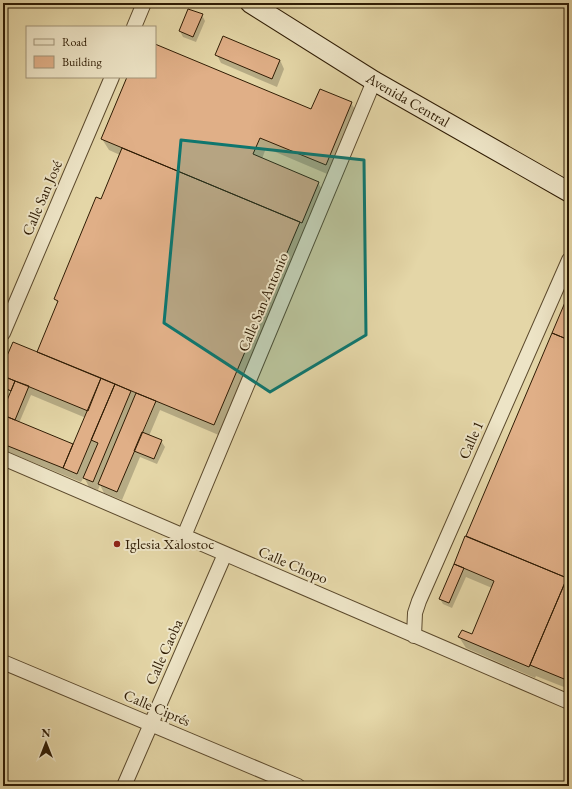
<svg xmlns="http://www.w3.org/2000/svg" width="572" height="789" viewBox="0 0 572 789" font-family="'EB Garamond',serif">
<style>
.shadow{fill:#0003;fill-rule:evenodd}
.building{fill:#e0af87;stroke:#2f1c04}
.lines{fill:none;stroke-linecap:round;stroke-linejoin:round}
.street-casing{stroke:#5c4a2d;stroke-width:16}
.secondary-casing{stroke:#2f1c04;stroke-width:21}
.street{stroke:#ede4c6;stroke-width:14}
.secondary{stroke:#ede4c6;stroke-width:19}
.marked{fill:#0f766e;fill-opacity:0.2;stroke:#0f766e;stroke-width:3;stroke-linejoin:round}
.poi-dot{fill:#8f2418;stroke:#ede4c6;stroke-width:1.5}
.labels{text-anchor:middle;stroke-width:4;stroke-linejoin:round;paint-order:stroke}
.street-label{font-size:15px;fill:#2f1c04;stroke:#ede4c6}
.poi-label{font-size:15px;fill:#2f1c04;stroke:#ede4c6;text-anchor:start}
</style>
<rect width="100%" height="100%" fill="#e4d6a7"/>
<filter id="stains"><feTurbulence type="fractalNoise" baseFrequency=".005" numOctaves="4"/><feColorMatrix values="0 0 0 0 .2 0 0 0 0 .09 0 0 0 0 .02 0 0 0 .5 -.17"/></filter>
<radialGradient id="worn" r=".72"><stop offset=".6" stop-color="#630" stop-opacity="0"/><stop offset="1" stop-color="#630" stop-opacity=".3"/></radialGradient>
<path class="shadow" d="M202 15 205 21 196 42 183 37 180 31Z
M155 45 312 110 351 103 358 114 332 176 266 148 262 159 318 182 324 194 221 436 160 410 149 436 161 441 165 447 157 464 140 457 122 500 104 493 100 485 98 490 89 487 84 477 81 482 3 450V413L12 392 3 389V367L38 353 58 304 55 299 101 201 120 155 109 150 102 139 128 77H155ZM31 395 86 418 74 446 19 423ZM153 403 155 404 143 433H141Z
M217 55 280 60 284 69 277 87 221 63Z
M569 296V689L536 676 535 678 466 648 459 637 472 635 492 588 466 577 452 608 443 604 440 599Z"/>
<path class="building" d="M188 9 203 14 193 37 179 31Z
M223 36 280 60 272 79 215 55Z
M155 44 311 109 320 89 352 102 326 165 260 138 253 154 319 182 302 223 101 139 127 77H155Z
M122 148 300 222 214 425 37 352 58 301 54 299 96 197 101 199Z
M569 293V340L552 333Z
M552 333 569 340V573L567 578 466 536Z
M13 342 101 378 88 411 3 376V365Z
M3 376 15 381 11 391 3 387Z
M101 378 115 384 77 474 63 468Z
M15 381 29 386 15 420 3 415V410Z
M115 384 131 391 93 482 83 478 98 443 91 440Z
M136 393 156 401 117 492 98 484Z
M3 415 73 444 63 468 3 444Z
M142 432 162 440 154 459 134 451Z
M465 536 567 578 529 667 458 637 462 630 472 634 494 581 454 564Z
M454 564 464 568 449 603 439 599Z
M569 573V681L530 665Z"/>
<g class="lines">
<g class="street-casing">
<path id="street" d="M134 27 144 3
M3 333 112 77
M3 458 569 702
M184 536 374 81
M414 636 415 613 419 601 569 260
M3 662 298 786
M124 786 225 554"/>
</g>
<g class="secondary-casing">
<path id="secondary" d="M250 3 374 81 569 192"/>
</g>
<use href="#street" class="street"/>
<use href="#secondary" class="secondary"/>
</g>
<path class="marked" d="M181 140 364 160 366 335 270 392 164 323Z"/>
<circle class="poi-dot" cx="117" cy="544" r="4"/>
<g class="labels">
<g class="street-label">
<text transform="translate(408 100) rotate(30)" y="5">Avenida Central</text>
<text transform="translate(42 198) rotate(-67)" y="5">Calle San José</text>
<text transform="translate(263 302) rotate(-67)" y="5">Calle San Antonio</text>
<text transform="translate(471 440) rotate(-66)" y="5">Calle 1</text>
<text transform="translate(293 565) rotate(23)" y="5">Calle Chopo</text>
<text transform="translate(164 652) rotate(-66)" y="5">Calle Caoba</text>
<text transform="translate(157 708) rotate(23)" y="5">Calle Ciprés</text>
</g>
<g class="poi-label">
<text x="125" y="549">Iglesia Xalostoc</text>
</g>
</g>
<rect width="572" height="789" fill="none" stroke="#e4d6a7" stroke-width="16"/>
<rect x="4" y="4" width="564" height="781" fill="none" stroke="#2f1c04" stroke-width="2"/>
<rect x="8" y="8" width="556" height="773" fill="none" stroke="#2f1c04"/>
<rect x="26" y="26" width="130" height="52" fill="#ede4c6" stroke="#a19478"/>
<rect x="34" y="39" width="20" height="6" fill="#ede4c6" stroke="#a19478"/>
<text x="62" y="46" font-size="12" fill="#2f1c04">Road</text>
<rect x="34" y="56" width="20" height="12" fill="#e0af87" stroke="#a19478"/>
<text x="62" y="66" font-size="12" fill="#2f1c04">Building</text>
<g transform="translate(46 743)" stroke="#ede4c6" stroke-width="3" paint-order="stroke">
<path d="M0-3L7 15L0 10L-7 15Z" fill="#2f1c04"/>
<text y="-6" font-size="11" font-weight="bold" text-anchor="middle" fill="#2f1c04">N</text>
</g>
<rect width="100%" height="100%" filter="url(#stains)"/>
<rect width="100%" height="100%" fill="url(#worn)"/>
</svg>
